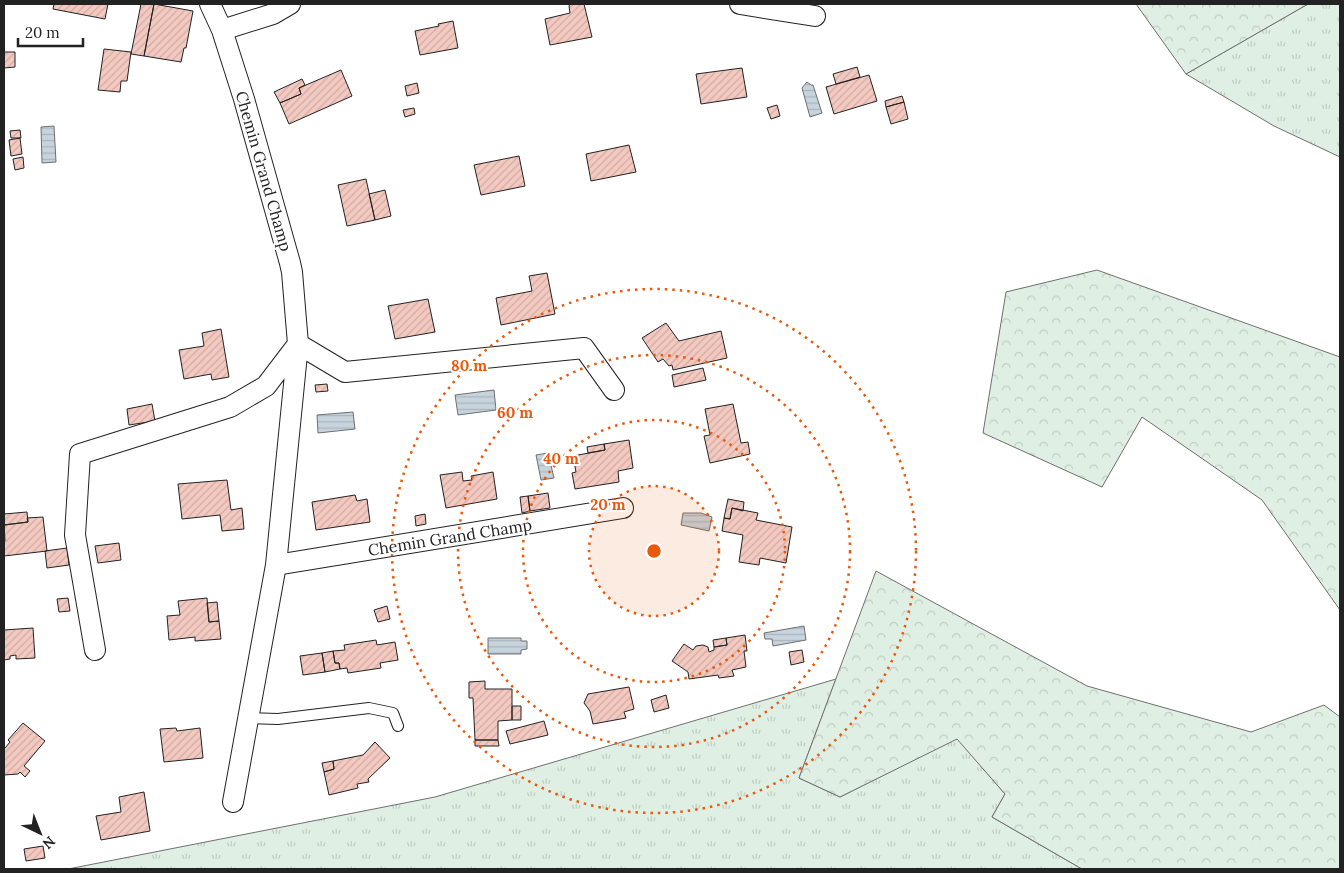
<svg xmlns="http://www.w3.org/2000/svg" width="1344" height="873" viewBox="0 0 1344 873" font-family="Lora,serif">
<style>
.grass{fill:url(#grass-tufts);stroke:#6f6f6f}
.forest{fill:url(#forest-crowns);stroke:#6f6f6f}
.water{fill:url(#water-rules);stroke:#6f6f6f}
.building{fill:url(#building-hatch);stroke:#222}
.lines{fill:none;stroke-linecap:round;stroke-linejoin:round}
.service-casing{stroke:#222;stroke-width:12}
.minor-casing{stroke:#222;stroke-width:22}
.service{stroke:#fff;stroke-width:10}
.minor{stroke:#fff;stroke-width:20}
.ring{fill:none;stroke:#e8590c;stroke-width:2.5;stroke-dasharray:2.5 5}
.labels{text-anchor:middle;stroke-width:4;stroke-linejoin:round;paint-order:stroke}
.street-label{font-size:16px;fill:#222;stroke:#fff}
.centre{fill:#e8590c;stroke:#fff;stroke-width:2.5}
.ring-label{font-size:15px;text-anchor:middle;font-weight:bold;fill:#e8590c;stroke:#fff;stroke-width:4;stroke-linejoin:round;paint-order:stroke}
</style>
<defs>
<pattern id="grass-tufts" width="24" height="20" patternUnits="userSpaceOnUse" patternTransform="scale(1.25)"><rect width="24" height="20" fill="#e0efe3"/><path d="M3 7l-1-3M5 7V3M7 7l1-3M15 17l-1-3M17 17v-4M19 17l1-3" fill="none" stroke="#c0cdc2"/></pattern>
<pattern id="forest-crowns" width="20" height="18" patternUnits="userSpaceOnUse" patternTransform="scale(1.25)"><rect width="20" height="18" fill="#e0efe3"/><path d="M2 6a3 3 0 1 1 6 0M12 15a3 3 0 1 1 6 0" fill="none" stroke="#c0cdc2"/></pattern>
<pattern id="water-rules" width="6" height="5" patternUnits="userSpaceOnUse" patternTransform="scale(1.25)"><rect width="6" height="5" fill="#c7d3dd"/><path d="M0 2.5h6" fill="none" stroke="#abb5bd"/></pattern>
<pattern id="building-hatch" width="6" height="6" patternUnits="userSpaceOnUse" patternTransform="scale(1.25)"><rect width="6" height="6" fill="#f3c9c0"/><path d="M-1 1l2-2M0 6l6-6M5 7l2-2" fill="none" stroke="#d0aca5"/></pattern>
</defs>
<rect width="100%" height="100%" fill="#fff"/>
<path class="grass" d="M1308 4H1340V157L1274 126 1186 74Z
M836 679 799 778 840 797 957 738 1005 794 992 817 1082 869H68L435 797Z"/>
<path class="forest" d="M1136 4H1308L1186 74Z
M1097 270 1340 357V610L1262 500 1142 417 1102 487 983 433 1006 292Z
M876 571 1087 686 1251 732 1324 705 1340 717V869H1082L992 817 1005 794 957 739 840 797 799 778Z"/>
<path class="water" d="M807 82 811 85H813L822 113 810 117 802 88Z
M54 126 56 162 42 163 41 127Z
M494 390 496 410 458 415 455 395Z
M353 412 355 429 318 433 317 415Z
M548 453 554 478 541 480 536 455Z
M683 513H701L712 517 709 531 681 525Z
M804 626 806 640 773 646 772 639H765L764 633Z
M488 638H521V641H527V649L521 650V654H488Z"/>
<path class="building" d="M54 4H108L105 19 53 9Z
M141 4H154L144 56 131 54Z
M154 4 193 11 186 48H184L181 62 144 56Z
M570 4H584L592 37 550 45 545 19 570 13 569 6Z
M453 21 458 48 420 55 415 31 439 26 438 24Z
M104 49 131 52 127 81H121L120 92 98 90Z
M4 52H15V67L4 68Z
M857 67 860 77 836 84 833 74Z
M742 68 747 97 701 104 696 74Z
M341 70 352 96 289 124 280 103 301 94 299 88Z
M869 75 877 101 834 114 826 87Z
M302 79 305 85 299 88 301 94 280 103 274 92Z
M417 83 419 93 407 96 405 86Z
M902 96 904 102 886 107 885 101Z
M904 102 908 119 891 124 886 107Z
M777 105 780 116 771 119 767 108Z
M414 108 415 114 405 117 403 110Z
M20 130 21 138H11L10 131Z
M20 138 22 154 11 156 9 140Z
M629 145 636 172 591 181 586 154Z
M519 156 525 186 481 195 474 165Z
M23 157 24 168 15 170 13 159Z
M366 179 375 220 347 226 338 185Z
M385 190 391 216 375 220 369 194Z
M547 273 555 314 501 325 496 298 532 291 529 276Z
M428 299 435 332 395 339 388 306Z
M666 323 679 341 721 331 727 358 673 370 672 365 669 366 663 359 658 362 642 338Z
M221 329 229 377 212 380 211 374 184 379 179 350 204 346 202 333Z
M703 368 706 380 674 387 672 375Z
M327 384 328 391 316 392 315 385Z
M152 404 155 421 129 425 127 409Z
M733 404 741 443 748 442 750 454 710 463 704 436 710 435 705 409Z
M629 440 633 468 618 471 619 482 575 489 572 473 576 472 573 456 605 450 604 444Z
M604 444 605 450 588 453 587 447Z
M462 472 463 481 472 480 471 476 493 472 497 499 446 508 440 475Z
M227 480 231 510 242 508 244 529 222 531 220 515 182 519 178 484Z
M548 493 550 508 530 511 528 496Z
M355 495 357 501 367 499 370 522 316 530 312 502Z
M528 496 530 511 522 513 520 497Z
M728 499 744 502 743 511 732 508 730 519 724 518Z
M732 508 758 513 756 520 792 527 786 563 760 558 759 565 739 562 743 535 722 531 724 518 730 519Z
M27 512 28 522 4 525V514Z
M425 514 426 524 416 526 415 516Z
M43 517 47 551 4 556V541H5L4 525 28 522 27 518Z
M119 543 121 560 98 563 95 546Z
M67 548 69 565 47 568 45 551Z
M68 598 70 611 59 612 57 599Z
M207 598 209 622 219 621 221 639 195 641V637L169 640 167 616 180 615 178 601Z
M217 602 219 621 209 622 207 603Z
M387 606 390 619 378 622 374 610Z
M33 628 35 658 16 659V655L10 656V659L4 660V630Z
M745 635 747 651H744L746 667 732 670 734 676 719 678 718 675 689 679 688 672 672 661 684 644 693 650 696 646 703 645 708 647 709 652 714 650V647L727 645 726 638Z
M726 638 727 645 714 647 713 640Z
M376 640 377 645 395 642 398 660 380 663 381 668 348 673 347 668 340 669 339 663H335L333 651 345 650 344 645Z
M802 650 804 662 791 665 789 652Z
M333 651 335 663H339L340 669 325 672 322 653Z
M322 653 325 672 303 675 300 656Z
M485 681V689H512V720L498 721V740H475L473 698H469V682Z
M629 687 634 709 624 712 626 718 593 724 590 711 584 703 588 694Z
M666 695 669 708 654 712 651 700Z
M512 706H521V720H512Z
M544 721 548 735 510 744 506 731Z
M23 723 45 741 24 766 30 771 25 777 20 772 18 774 4 775V747L5 748 10 742 8 740Z
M176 728 177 731 200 728 203 758 164 762 160 729Z
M475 740H498L499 746H475Z
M375 742 390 758 368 779 369 782 357 784 358 788 329 795 324 772 334 769 333 761 363 755Z
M333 761 334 769 324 772 322 763Z
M144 792 150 831 101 840 96 816 121 812 119 797Z
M43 846 45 858 26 861 24 849Z"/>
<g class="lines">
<g class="service-casing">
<path id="service" d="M249 718 278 719 369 708 393 713 398 726"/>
</g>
<g class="minor-casing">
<path id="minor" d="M210 4 222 30 244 99 290 263 292 272 298 344 276 565 233 802
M740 4 815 16
M222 30 273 14 290 4
M276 565 623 508
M95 650 75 535 80 454 230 407 266 386 298 344 345 372 584 348 614 390"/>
</g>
<use href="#service" class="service"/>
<use href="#minor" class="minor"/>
</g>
<circle cx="654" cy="551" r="65" fill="#e8590c" fill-opacity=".12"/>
<g class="ring">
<circle cx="654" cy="551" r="65"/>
<circle cx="654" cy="551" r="131"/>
<circle cx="654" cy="551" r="196"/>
<circle cx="654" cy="551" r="262"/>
</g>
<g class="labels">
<g class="street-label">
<text transform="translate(264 171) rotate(74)" y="6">Chemin Grand Champ</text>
<text transform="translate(450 537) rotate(-9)" y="6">Chemin Grand Champ</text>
</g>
</g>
<circle cx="654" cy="551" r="8" class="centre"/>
<g class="ring-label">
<text x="469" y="371">80 m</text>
<text x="515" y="418">60 m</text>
<text x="561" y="464">40 m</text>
<text x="608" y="510">20 m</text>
</g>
<rect width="1344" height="873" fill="none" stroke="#222222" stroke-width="10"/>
<g transform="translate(40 833) rotate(137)" stroke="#ffffff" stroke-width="4" paint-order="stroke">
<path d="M0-4L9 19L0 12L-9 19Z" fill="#222222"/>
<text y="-8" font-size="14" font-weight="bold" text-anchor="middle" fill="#222222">N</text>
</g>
<path d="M18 38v8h65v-8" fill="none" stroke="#222222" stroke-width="2.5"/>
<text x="25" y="38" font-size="15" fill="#222222" stroke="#ffffff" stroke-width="4" paint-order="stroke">20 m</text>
</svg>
